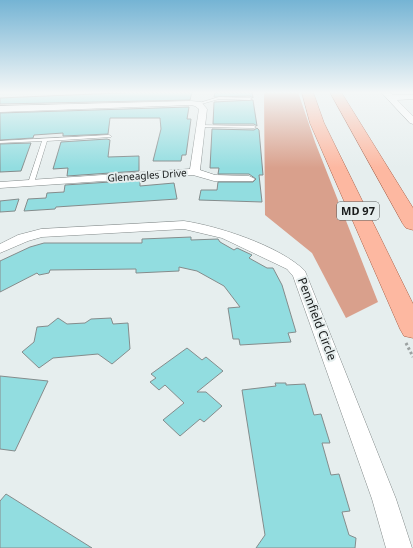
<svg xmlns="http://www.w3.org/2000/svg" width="413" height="548" viewBox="0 0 413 548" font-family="'Noto Sans',sans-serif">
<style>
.forest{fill:#d9a08c}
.building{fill:#92dde0;stroke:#858c8c}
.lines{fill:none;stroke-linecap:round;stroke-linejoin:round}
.service-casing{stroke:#838a8a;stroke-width:1}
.minor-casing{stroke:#838a8a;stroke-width:1}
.primary-casing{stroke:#ac6249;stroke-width:1}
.path{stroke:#9ca2a2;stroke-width:3;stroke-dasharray:2.5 2.5;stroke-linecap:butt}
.service{fill:#fff;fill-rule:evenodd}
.minor{fill:#fff;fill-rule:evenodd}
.primary{fill:#fdb8a1;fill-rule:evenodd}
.labels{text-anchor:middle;stroke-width:4;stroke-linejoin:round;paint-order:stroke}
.far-street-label{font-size:10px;fill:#181b1b;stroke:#e6eeee}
.shield{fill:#e6eeee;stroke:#565a5a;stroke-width:1}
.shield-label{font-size:11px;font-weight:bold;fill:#181b1b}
.street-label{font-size:12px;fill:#181b1b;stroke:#e6eeee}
</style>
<rect width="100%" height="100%" fill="#e6eeee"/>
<path class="forest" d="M264 92H298L315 142 378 302 346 318 312 253 265 215Z"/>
<path class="building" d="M141 92H192L190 100 0 104V98Z
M215 92H252L253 98 250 96 214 97Z
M253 100 257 126 254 124H213L214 102Z
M189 107 187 119H191L186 155H182L181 161H153L161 129 160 118H110L108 134 63 136V133L34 135 33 138 0 140V113Z
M257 128 259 130 263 175H259L262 202 199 200 201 190H217L218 182H253L256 179 249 174H218L219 168H210L212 129 254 130Z
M107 139 110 140 108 157 139 156V171L67 176 68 168 53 169 61 142Z
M31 143 21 171 0 172V144Z
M140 180V186L174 183 177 199 56 207 55 209 24 211 28 199 46 198 47 193 64 192 65 185Z
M19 199 15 211 0 212V201Z
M191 237V240L218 239 220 242 234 250 237 248 252 255 249 258 267 268H273L282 285 296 332 288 333 291 342 240 345 239 339H233L228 308 240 307 224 286 197 271 179 267V271L136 273V269L50 270 49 273 39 275 37 273 0 292V261L30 247 44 243H142V239Z
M58 318 67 324 85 323 91 319 111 318 113 324 128 323 130 349 112 364 98 354 53 358 39 368 22 352 34 342 37 327 48 326Z
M187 348 202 360 206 357 223 371 197 392H206L222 406 204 422 200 419 180 436 163 420 184 403 165 385 159 390 150 382 156 378 151 374Z
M0 376 48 381 15 451 0 449Z
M275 383H286V385L305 384 314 415 321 414 330 443H322L331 475 339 474 350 511 342 512 349 535 356 538 355 548H256L265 535 242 390 276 386Z
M6 494 92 548H0V501Z"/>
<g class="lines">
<g class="service-casing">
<path id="service" d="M219 97 250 98 252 99 250 100 219 99 198 105 196 104Z
M199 125 254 126 256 127 254 128 201 127H199Z
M109 135 111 136V137L47 141 34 183 31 185 28 183 42 141 0 143V141Z"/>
</g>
<g class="minor-casing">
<path id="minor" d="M381 92H389L393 95H413V99L397 100 413 116V124L410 123Z
M191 101 201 102 207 109 200 170 215 175 249 176 255 179 253 181H214L193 175 0 188V182L190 169 199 109 195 106 191 105 0 112V106Z
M184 221C218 226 280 246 305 271L396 499 412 548H386L372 499 293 276 287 269 222 238 184 229 42 237 28 241 0 253V244L18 235 41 229Z"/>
</g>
<g class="primary-casing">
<path id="primary" d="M302 92H313L324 123 413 304V338L404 336 400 329 310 123Z
M330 92H341L413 208V230L406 228 403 224Z"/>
</g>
<path class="path" d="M406 343 413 357"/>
<use href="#service" class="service"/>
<use href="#minor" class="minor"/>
<use href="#primary" class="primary"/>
</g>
<linearGradient id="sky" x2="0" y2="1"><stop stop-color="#75b4d4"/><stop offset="0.55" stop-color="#f4f7f7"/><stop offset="1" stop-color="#f4f7f7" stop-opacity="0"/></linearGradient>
<rect width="413" height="168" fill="url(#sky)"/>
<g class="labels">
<g class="far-street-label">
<text transform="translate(147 175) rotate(-4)" y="4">Gleneagles Drive</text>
</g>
<rect class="shield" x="337" y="202" width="42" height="18" rx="3"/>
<g class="shield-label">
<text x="358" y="215">MD 97</text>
</g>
<g class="street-label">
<text transform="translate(317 319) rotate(69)" y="4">Pennfield Circle</text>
</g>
</g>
</svg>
